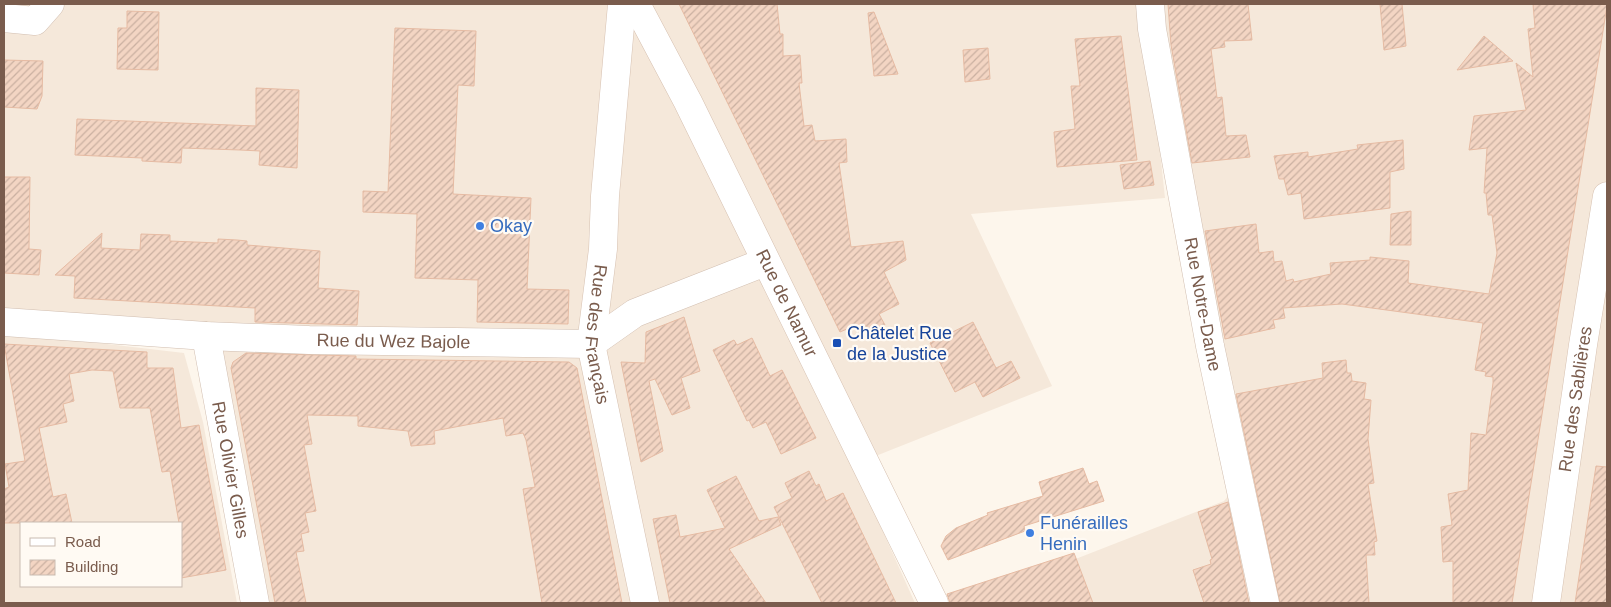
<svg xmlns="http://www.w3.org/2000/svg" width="1611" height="607" viewBox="0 0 1611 607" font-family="Arial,sans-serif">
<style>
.residential{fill:#f5e8da;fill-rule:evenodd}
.building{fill:url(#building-hatch);stroke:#e6bba3}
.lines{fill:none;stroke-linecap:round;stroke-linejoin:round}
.minor-casing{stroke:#d1beb0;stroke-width:29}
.secondary-casing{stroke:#d6c0b0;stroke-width:29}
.minor{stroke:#fff;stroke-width:28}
.secondary{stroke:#fff;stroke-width:28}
.shop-dot{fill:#3f7fe0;stroke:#fffaf3;stroke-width:2}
.transit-dot{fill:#1a4fb4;stroke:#fffaf3;stroke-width:2}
.labels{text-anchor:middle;stroke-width:4.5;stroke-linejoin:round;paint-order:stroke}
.shop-label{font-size:18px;fill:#366cbe;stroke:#fffaf3;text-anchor:start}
.street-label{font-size:18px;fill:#7a5c4d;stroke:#fffaf3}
.transit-label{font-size:18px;fill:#164399;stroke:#fffaf3;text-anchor:start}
</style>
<defs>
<pattern id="building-hatch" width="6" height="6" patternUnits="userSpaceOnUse" patternTransform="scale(1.25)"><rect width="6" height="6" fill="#f3d5c3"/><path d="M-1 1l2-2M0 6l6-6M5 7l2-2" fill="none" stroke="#cab0a1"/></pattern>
</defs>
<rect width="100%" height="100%" fill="#fdf6ec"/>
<path class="residential" d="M4 4H1144L1165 198 971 214 1052 386 853 465 915 603H255L205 347 4 310Z
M1158 4H1607V603H963L1224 501 1242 479Z
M4 332 184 353 203 422 237 603H4ZM21 523H181V586H21Z"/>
<path class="building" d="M679 4H777L780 34H783V56L800 55 802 83H799L804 126 812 125 815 141 846 139 847 162 839 163 851 247 903 241 906 260 884 272 899 304 879 314 885 325 862 337 856 325 840 332Z
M1168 4H1248L1252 40 1224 41 1225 47 1211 49 1217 98 1222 97 1226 136 1246 135 1250 157 1192 163 1171 45Z
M1380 4H1402L1406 46 1384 50Z
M1533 4H1607V6L1512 603H1453V561L1443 562 1441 527 1452 525 1448 494 1468 490 1471 433 1486 435 1493 383V377L1485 376 1486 372 1475 370 1483 323 1342 304 1283 308 1285 318 1273 320 1275 328 1225 339 1205 231 1256 224 1259 253 1273 251 1274 262 1282 261 1286 281 1293 279 1294 282 1331 274 1330 263 1370 260V257L1409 261 1408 283 1489 294 1497 253 1492 215H1488L1486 193H1484L1487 148 1469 150 1474 116 1526 110 1516 63 1533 77 1528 29 1535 28Z
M127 11 159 12 158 70 117 69 118 28H127Z
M874 12 898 74 874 76 868 13Z
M395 28 476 31 474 86 458 85 453 194 531 198 527 289 569 290 568 324 477 322 478 280 415 278 417 214 363 212V191L388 192Z
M1121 36 1137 160 1057 167 1054 132 1075 129 1071 86H1080L1075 39Z
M1484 36 1513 61 1457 70Z
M988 48 990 79 965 82 963 50Z
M4 60 43 61 42 96 37 109 4 107Z
M256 88 299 90 297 168 259 165 260 151 240 150 182 148 181 163 142 161V158L75 155 77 119 256 126Z
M1403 140 1404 169 1390 172V208L1304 219 1301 193 1288 195 1284 179H1279L1274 156 1308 152V157L1358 149 1357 145Z
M1150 161 1154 185 1124 189 1120 165Z
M4 177H30L29 249 41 250 39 275 4 273Z
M1411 211V245H1390L1391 214Z
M102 233 101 248 140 250 141 234 170 235V241L218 243V239L237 240 247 241V245L320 251 318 288 359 291 357 325 255 322V308L74 298 75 276 55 275Z
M684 317 700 371 681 378 690 408 672 415 655 379 649 381 663 451 641 462 621 362 645 363 646 332Z
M973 322 996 368 1011 361 1020 378 983 397 975 382 955 392 930 343Z
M752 338 770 376 782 370 816 438 781 454 766 422 753 428 749 420 747 421 713 350 734 340 737 345Z
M4 344 147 352V368H173L181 428 199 425 226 570 181 578V523H179L170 471 162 472 150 408H120L113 371 92 370 69 374 74 401 63 404 67 422 39 428 53 497 66 494 72 523H4V489L9 487 5 464 25 461Z
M246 353 356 356V359L569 362 577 368 622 603H542L523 489 535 487 526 440 523 433 506 436 503 418 434 431 435 444 411 446 408 431 358 426V416L307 415 312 444 304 445 316 511 305 513 309 532 301 534 304 551 296 552 306 603H275L231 368 233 362Z
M1346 360 1347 373H1351L1352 381 1366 383 1364 399 1371 400 1368 439 1374 483 1368 484 1377 541 1374 542 1375 555H1366L1369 603H1280L1236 394 1323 378 1322 363Z
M1596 466 1607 467V603H1575Z
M1083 468 1089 484 1097 481 1104 501 1024 526 1025 531 948 560 941 546 946 536 956 528 988 515 987 513 1043 496 1039 482Z
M809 471 816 486 819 484 826 501 843 493 896 603H822L774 507 792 498 785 483Z
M736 476 759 521 778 517 781 525 729 549 766 603H670L653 519 676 515 680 537 725 528 707 490Z
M1228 502 1249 603H1204L1193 570 1211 564 1210 560 1212 559 1198 512Z
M1074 553 1093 603H950L947 594Z"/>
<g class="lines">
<g class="minor-casing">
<g id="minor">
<path id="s1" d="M1150 4 1152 29 1210 346 1265 603"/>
<path d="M4 18 35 21 50 4"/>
<path id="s2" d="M4 322 206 336 309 340 591 344 635 313 765 262"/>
<path id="s3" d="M206 336 255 603"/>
</g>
</g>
<g class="secondary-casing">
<g id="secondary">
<path id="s4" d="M622 4 605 196 603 249 591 344 645 603"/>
<path id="s5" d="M636 4 688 102 934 603"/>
<path id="s6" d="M1546 603 1583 345 1607 196"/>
</g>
</g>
<use href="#minor" class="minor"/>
<use href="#secondary" class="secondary"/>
</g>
<g class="shop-dot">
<circle cx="480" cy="226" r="5"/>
<circle cx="1030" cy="533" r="5"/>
</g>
<rect class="transit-dot" x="832" y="338" width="10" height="10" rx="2.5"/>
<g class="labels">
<g class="shop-label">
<text x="490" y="232">Okay</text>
<text x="1040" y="529">Funérailles<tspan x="1040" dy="21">Henin</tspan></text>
</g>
<g class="street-label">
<text dy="6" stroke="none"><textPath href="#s5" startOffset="335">Rue de Namur</textPath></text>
<text dy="6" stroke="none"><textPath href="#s1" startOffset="305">Rue Notre-Dame</textPath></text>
<text dy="6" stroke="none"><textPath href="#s4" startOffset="332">Rue des Français</textPath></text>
<text dy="6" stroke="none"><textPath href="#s2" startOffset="390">Rue du Wez Bajole</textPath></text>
<text dy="6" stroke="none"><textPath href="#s6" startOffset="206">Rue des Sablières</textPath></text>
<text dy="6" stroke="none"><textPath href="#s3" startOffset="136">Rue Olivier Gilles</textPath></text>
</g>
<g class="transit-label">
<text x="847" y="339">Châtelet Rue<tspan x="847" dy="21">de la Justice</tspan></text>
</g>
</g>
<rect width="1611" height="607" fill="none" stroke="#7a5c4d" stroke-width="10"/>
<rect x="20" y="522" width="162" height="65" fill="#fffaf3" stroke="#cabbb1"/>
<rect x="30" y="538" width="25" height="8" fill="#ffffff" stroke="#cabbb1"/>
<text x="65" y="547" font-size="15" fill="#7a5c4d">Road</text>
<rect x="30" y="560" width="25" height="15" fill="url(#building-hatch)" stroke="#cabbb1"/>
<text x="65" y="572" font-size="15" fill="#7a5c4d">Building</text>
</svg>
